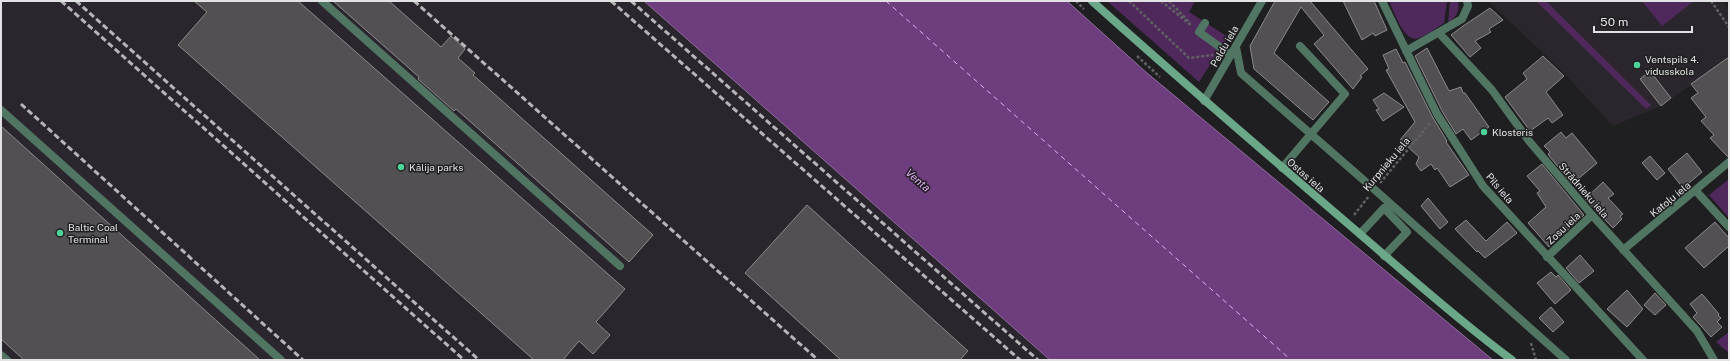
<svg xmlns="http://www.w3.org/2000/svg" width="1730" height="361" viewBox="0 0 1730 361" font-family="'Public Sans',sans-serif">
<style>
.built{fill:#2b262d}
.green{fill:#4f295c}
.water{fill:#6d3d7d;stroke:#906e9c}
.lines{fill:none;stroke-linecap:round;stroke-linejoin:round}
.ferry{stroke:#e3adf6;stroke-width:1;stroke-dasharray:5 4;stroke-linecap:butt}
.building{fill:#525052;stroke:#8c8a8c}
.path{stroke:#616062;stroke-width:2.5;stroke-dasharray:3 2;stroke-linecap:butt}
.lane{stroke:#507562;stroke-width:8}
.street{stroke:#507562;stroke-width:8}
.secondary{stroke:#6ba789;stroke-width:8}
.rail{stroke:#b6b5b7;stroke-width:3;stroke-dasharray:6 3;stroke-linecap:butt}
.poi-dot{fill:#4dd39a;stroke:#1f1e20;stroke-width:1.5}
.labels{text-anchor:middle;stroke-width:3;stroke-linejoin:round;paint-order:stroke}
.street-label{font-size:10px;fill:#e2e1e3;stroke:#1f1e20}
.poi-label{font-size:10px;fill:#e2e1e3;stroke:#1f1e20;text-anchor:start}
.water-label{font-size:11px;font-style:italic;fill:#e3adf6;stroke:#1f1e20}
</style>
<rect width="100%" height="100%" fill="#1f1e20"/>
<path class="built" d="M1 1H644L1050 360H1Z
M1488 1H1723L1729 11V58L1661 106 1613 126 1562 71Z"/>
<path class="green" d="M1107 1H1195L1189 12 1228 37 1199 82Z
M1389 1H1447L1444 23C1436 28 1427 35 1419 38 1404 44 1394 11 1389 1Z
M1450 1H1458C1460 12 1456 17 1448 23Z
M1536 1H1546L1651 105 1646 109Z
M1642 1H1694L1662 26Z
M1729 179V218L1709 195Z
M1729 332V353L1716 342Z"/>
<path class="water" d="M644 1H1067L1147 73 1493 360H1050Z"/>
<g class="lines">
<path class="ferry" d="M886 1 1291 360"/>
</g>
<path class="building" d="M194 1H298L625 289 596 322 610 335 593 354 579 341 563 360H534L178 45 207 12Z
M333 1H389L441 47 451 36 465 49 458 58 475 73 473 75 653 235 629 262 456 109 454 111 418 79 419 77Z
M1275 1H1310L1368 69 1360 76 1362 77 1353 89 1314 44 1324 35 1301 7 1274 53 1329 102 1313 120 1254 69 1250 46Z
M1343 1H1374L1387 30 1375 36 1373 33 1362 40Z
M1490 8 1503 20 1489 29 1491 32 1475 41 1481 48 1470 57 1451 35 1463 26Z
M1427 48 1449 91 1461 87 1463 93H1465L1489 127 1471 140 1463 129 1456 134 1442 111 1415 56Z
M1396 49 1403 63 1405 62 1432 116 1447 141 1446 142 1469 175 1450 187 1437 168 1435 170 1431 164 1421 171 1416 164 1419 157 1400 140 1415 122 1386 70 1389 69 1383 55Z
M1543 56 1564 76 1546 92 1563 115 1552 123 1548 118 1530 131 1505 97 1527 79 1523 73Z
M1729 57V157H1728L1710 138 1714 135 1701 121 1706 117 1691 98 1698 93 1691 84Z
M1650 71 1671 98 1661 106 1640 79Z
M1384 93 1404 107 1383 121 1376 110 1379 109 1373 100Z
M1 126 260 360H24L1 339Z
M1561 132 1566 138 1572 133 1597 163 1572 184 1550 157 1548 154 1550 152 1544 146Z
M1687 153 1702 172 1683 188 1668 169Z
M1650 156 1665 173 1657 180 1642 163Z
M1542 164 1584 215 1549 247 1528 223 1546 207 1537 193 1540 191 1527 176Z
M1603 182 1614 194 1608 198 1623 214 1620 216 1622 219 1613 228 1585 199Z
M1428 198 1448 222 1440 229 1421 206Z
M807 205 968 351 960 360H841L745 273Z
M1466 220 1486 241 1507 222 1517 233 1485 258 1478 251 1477 252 1455 229Z
M1715 222 1729 238V246L1704 268 1685 248Z
M1580 255 1594 271 1579 283 1566 268Z
M1551 272 1556 277 1558 275 1571 290 1555 304 1537 283Z
M1627 290 1643 309 1627 327 1607 309Z
M1655 293 1666 305 1655 315 1644 305Z
M1702 294 1719 314 1718 315 1721 318 1717 322 1722 327 1711 337 1693 317 1697 313 1690 304Z
M1551 307 1564 322 1553 332 1539 318Z"/>
<g class="lines">
<path class="path" d="M1076 1 1084 9
M1129 1 1189 58 1213 55
M1161 1 1192 26
M1169 1 1190 23
M1711 1 1729 27
M1137 56 1160 77
M1380 183 1431 122
M1354 215 1369 196
M1531 343 1536 360"/>
<path class="lane" d="M1205 23 1199 32 1231 55
M1236 47 1241 73 1375 190 1566 360
M1282 168 1345 94 1300 46
M1360 234 1384 208 1407 232 1384 256"/>
<path class="street" d="M322 1 620 266
M1382 1 1437 114 1483 186 1643 360
M1439 33 1492 90 1529 141 1592 215 1697 331 1714 360
M1406 51 1462 19 1468 6 1467 1
M1204 101 1262 1
M1 110 281 360
M1696 191 1729 227
M1623 250 1729 162
M1547 257 1592 215
M1 355 7 360"/>
<path class="secondary" d="M1092 1C1180 80 1270 157 1361 235 1410 277 1459 321 1512 360"/>
<path class="rail" d="M61 1 464 360
M76 1 479 360
M414 1 818 360
M611 1 1020 360
M631 1 1038 360
M21 104 303 360"/>
</g>
<g class="poi-dot">
<circle cx="1637" cy="65" r="4"/>
<circle cx="1484" cy="132" r="4"/>
<circle cx="401" cy="167" r="4"/>
<circle cx="60" cy="233" r="4"/>
</g>
<g class="labels">
<g class="street-label">
<text transform="translate(1224 46) rotate(-60)" y="4">Peldu iela</text>
<text transform="translate(1386 164) rotate(-50)" y="4">Kurpnieku iela</text>
<text transform="translate(1306 175) rotate(41)" y="4">Ostas iela</text>
<text transform="translate(1500 188) rotate(50)" y="4">Pils iela</text>
<text transform="translate(1584 190) rotate(49)" y="4">Strādnieku iela</text>
<text transform="translate(1670 199) rotate(-39)" y="4">Katoļu iela</text>
<text transform="translate(1563 228) rotate(-43)" y="4">Zosu iela</text>
</g>
<g class="poi-label">
<text x="1645" y="63">Ventspils 4.<tspan x="1645" dy="12">vidusskola</tspan></text>
<text x="1492" y="136">Klosteris</text>
<text x="409" y="171">Kālija parks</text>
<text x="68" y="231">Baltic Coal<tspan x="68" dy="12">Terminal</tspan></text>
</g>
<g class="water-label">
<text transform="translate(918 180) rotate(41)" y="4">Venta</text>
</g>
</g>
<rect width="1730" height="361" fill="none" stroke="#e2e1e3" stroke-width="4"/>
<path d="M1594 26v6h98v-6" fill="none" stroke="#e2e1e3" stroke-width="2"/>
<text x="1600" y="26" font-size="12" fill="#e2e1e3" stroke="#1f1e20" stroke-width="3" paint-order="stroke">50 m</text>
</svg>
